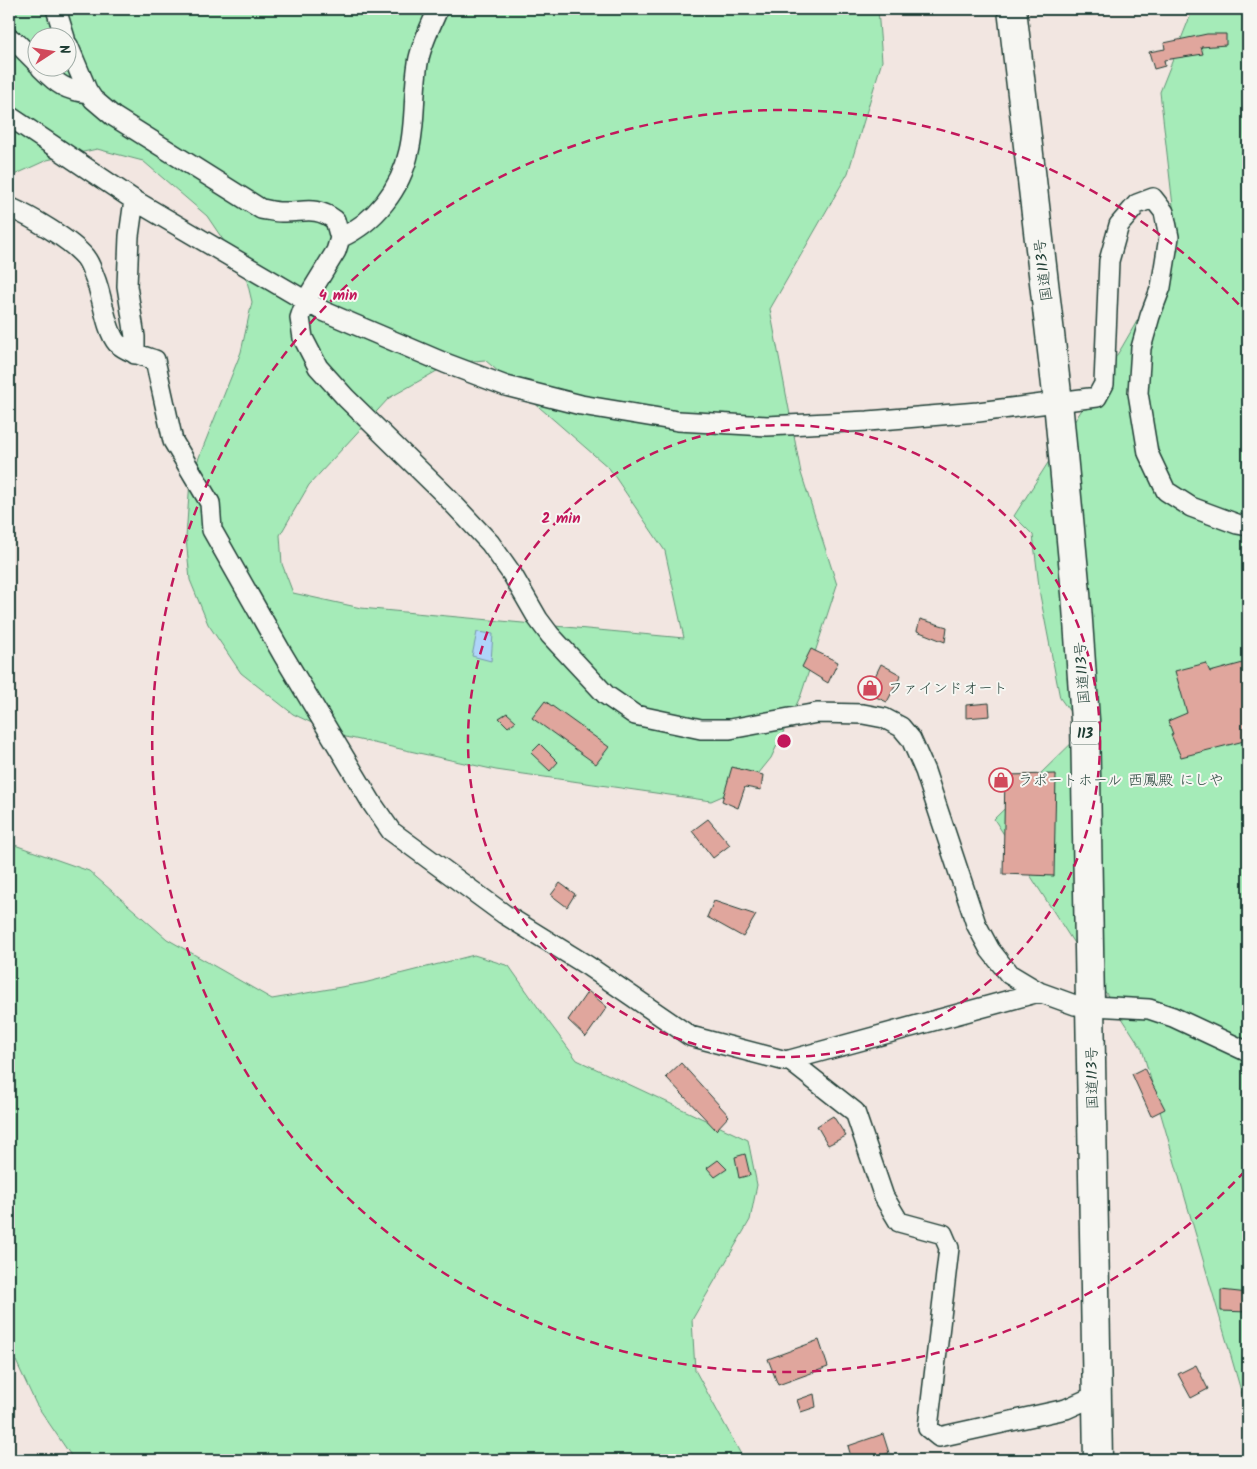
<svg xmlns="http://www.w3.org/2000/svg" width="1257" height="1469" viewBox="0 0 1257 1469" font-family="Kalam,'Klee One',sans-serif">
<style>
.green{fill:#a5ebb8;stroke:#629476;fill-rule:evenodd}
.water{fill:#afd5f9;stroke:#7598aa}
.building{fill:#e0a69d;stroke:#1f3d34}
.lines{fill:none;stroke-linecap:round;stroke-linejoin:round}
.minor-casing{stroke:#1f3d34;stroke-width:22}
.highway-casing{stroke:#1f3d34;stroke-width:31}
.minor{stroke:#f6f6f2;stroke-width:19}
.highway{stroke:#f6f6f2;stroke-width:28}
.ring{fill:none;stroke:#c2185b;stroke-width:2.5;stroke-dasharray:9 6}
.labels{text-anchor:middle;stroke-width:4;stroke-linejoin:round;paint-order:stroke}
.shield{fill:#f6f6f2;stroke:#60746d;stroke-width:1}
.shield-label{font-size:14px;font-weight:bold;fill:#1f3d34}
.street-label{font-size:15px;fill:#1f3d34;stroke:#f6f6f2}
.poi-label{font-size:15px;fill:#1f3d34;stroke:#f6f6f2;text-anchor:start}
.centre{fill:#c2185b;stroke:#f6f6f2;stroke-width:2.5}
.ring-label{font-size:15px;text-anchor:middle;font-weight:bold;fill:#c2185b;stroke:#f6f6f2;stroke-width:4;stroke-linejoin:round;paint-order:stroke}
</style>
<rect width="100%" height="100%" fill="#f2e6e1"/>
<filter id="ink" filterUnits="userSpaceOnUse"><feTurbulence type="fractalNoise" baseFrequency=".02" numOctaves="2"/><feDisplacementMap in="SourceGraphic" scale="10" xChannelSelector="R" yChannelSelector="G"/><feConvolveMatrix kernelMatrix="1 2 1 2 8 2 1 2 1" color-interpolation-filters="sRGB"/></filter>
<g filter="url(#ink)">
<path class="green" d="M9 9H878L882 61 848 173 770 309 801 473 837 585 801 695 771 758 750 784 711 801 496 770 337 735 293 714 241 673 208 624 190 580 186 538 190 480 241 352 252 302 247 281 238 262 207 216 143 161 97 149 47 160 12 176 9 180ZM38 38H68V68H38ZM485 360 609 468 665 551 684 638 361 608 293 593 282 564 280 535 309 485 389 398 451 363Z
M1193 9H1248V1415L1142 1049 994 819 1084 731 1060 698 1040 595 1033 535 1014 516 1122 347 1178 250 1160 92Z
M9 843 89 871 167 939 272 999 364 983 474 955 509 966 542 1013 577 1060 748 1140 757 1185 750 1220 692 1320 695 1370 744 1460H74L36 1404 16 1361 9 1358Z"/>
<path class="water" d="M477 632 493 634 491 661 472 656Z"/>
<path class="building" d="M1207 34H1226V45L1201 47 1203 54 1164 60 1165 66 1154 69 1149 52 1165 49 1164 43Z
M920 619 947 627 945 642 917 631Z
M811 649 838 662 828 683 802 667Z
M1206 663 1210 672 1243 663 1248 682V740L1181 757 1171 735 1173 734 1168 721 1187 713 1175 671Z
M881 664 901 675 887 702 867 693Z
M545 701 609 747 596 764 532 718Z
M989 703 990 716 966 718V705Z
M507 713 516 721 508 727 499 718Z
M540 744 558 762 550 771 531 753Z
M732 767 763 775 761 790 745 787 738 808 722 801Z
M1056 774 1054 876 1003 874 1005 775Z
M708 819 730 845 713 858 692 831Z
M560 883 575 894 567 907 551 895Z
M714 901 756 915 743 937 707 917Z
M588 991 607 1007 586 1037 568 1020Z
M681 1063 729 1116 716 1130 666 1077Z
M1144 1068 1165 1109 1151 1116 1132 1074Z
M833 1116 846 1136 828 1145 817 1126Z
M745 1154 750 1175 739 1178 735 1157Z
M718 1160 727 1169 715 1177 707 1168Z
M1221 1290 1248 1293V1312L1221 1311Z
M819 1340 828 1367 778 1385 768 1359Z
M1196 1365 1208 1389 1191 1398 1178 1374Z
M814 1394 816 1407 801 1412 797 1400Z
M883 1434 889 1453 867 1460H852L848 1446Z"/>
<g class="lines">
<g class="minor-casing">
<path id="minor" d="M56 9 65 38
M9 38 18 44 38 64
M68 45 87 90 93 99 113 116 261 209C268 210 275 212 281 212 303 213 315 205 335 220L340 238 336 251 306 300 300 318 303 338 318 367 346 398 445 495 490 543 512 574 538 619 550 635 606 695 635 715 701 729H730L817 713 863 714 884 718 901 727 911 739 925 771 976 924 990 950 1009 974 1039 992 1075 1005 1149 1009 1173 1017 1248 1052
M41 68C57 84 66 91 89 93
M9 116 134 200 323 311 445 363 506 386 581 405 678 421 767 426 868 421 978 412 1097 397 1104 384 1109 261 1119 225 1137 204 1153 198 1164 212 1169 237 1161 287 1150 316 1141 348 1138 393 1148 453 1166 491 1191 507 1237 524 1248 526
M134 200 129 236 127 286 135 337V354
M9 207C31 217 70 239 85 257 90 263 92 271 95 278 102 294 106 331 117 343 127 352 143 356 155 360L173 441 210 503 212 530 283 655 373 805 391 831 504 914 588 966 690 1036 786 1061 1039 992
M340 238C375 222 401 189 409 151 416 122 413 92 418 63 421 44 431 26 438 9
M789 1060 855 1112 884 1197 899 1222 943 1234 949 1248 928 1428 939 1437 1066 1409 1097 1395"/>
</g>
<g class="highway-casing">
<path id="highway" d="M1012 9 1058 402 1076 593 1085 720 1098 1460"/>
</g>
<use href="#minor" class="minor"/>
<use href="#highway" class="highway"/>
</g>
</g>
<g class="ring">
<circle cx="784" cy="741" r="316"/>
<path d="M1245 1171A631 631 0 1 1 1245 311"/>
</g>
<defs>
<g id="shop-ring" transform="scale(1.25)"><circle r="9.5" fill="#f6f6f2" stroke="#d1495b" stroke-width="1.5"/><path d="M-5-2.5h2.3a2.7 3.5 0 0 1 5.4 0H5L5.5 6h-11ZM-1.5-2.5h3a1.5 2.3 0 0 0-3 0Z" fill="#d1495b"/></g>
</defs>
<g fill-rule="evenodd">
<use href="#shop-ring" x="870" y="688"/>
<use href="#shop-ring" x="1001" y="780"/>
</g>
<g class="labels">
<rect class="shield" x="1071" y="721.5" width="28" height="23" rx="4"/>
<g class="shield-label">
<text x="1085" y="738">113</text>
</g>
<g class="street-label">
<text transform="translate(1043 270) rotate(-97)" y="5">国道113号</text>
<text transform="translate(1082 673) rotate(-94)" y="5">国道113号</text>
<text transform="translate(1092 1078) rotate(-91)" y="5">国道113号</text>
</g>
<g class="poi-label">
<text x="888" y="693">ファインドオート</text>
<text x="1018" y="785">ラポートホール 西鳳殿 にしや</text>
</g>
</g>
<circle cx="784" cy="741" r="8" class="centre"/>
<g class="ring-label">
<text x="338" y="300">4 min</text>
<text x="561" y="523">2 min</text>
</g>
<rect width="1257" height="1469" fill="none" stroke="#f6f6f2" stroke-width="30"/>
<rect x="15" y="15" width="1227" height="1439" fill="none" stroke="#1f3d34" stroke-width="2" filter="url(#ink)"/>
<g transform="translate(52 52) rotate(78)"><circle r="24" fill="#f6f6f2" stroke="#a0aca6"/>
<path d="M0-4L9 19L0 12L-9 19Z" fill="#d1495b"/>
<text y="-8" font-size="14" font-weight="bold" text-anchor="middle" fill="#1f3d34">N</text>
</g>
</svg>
